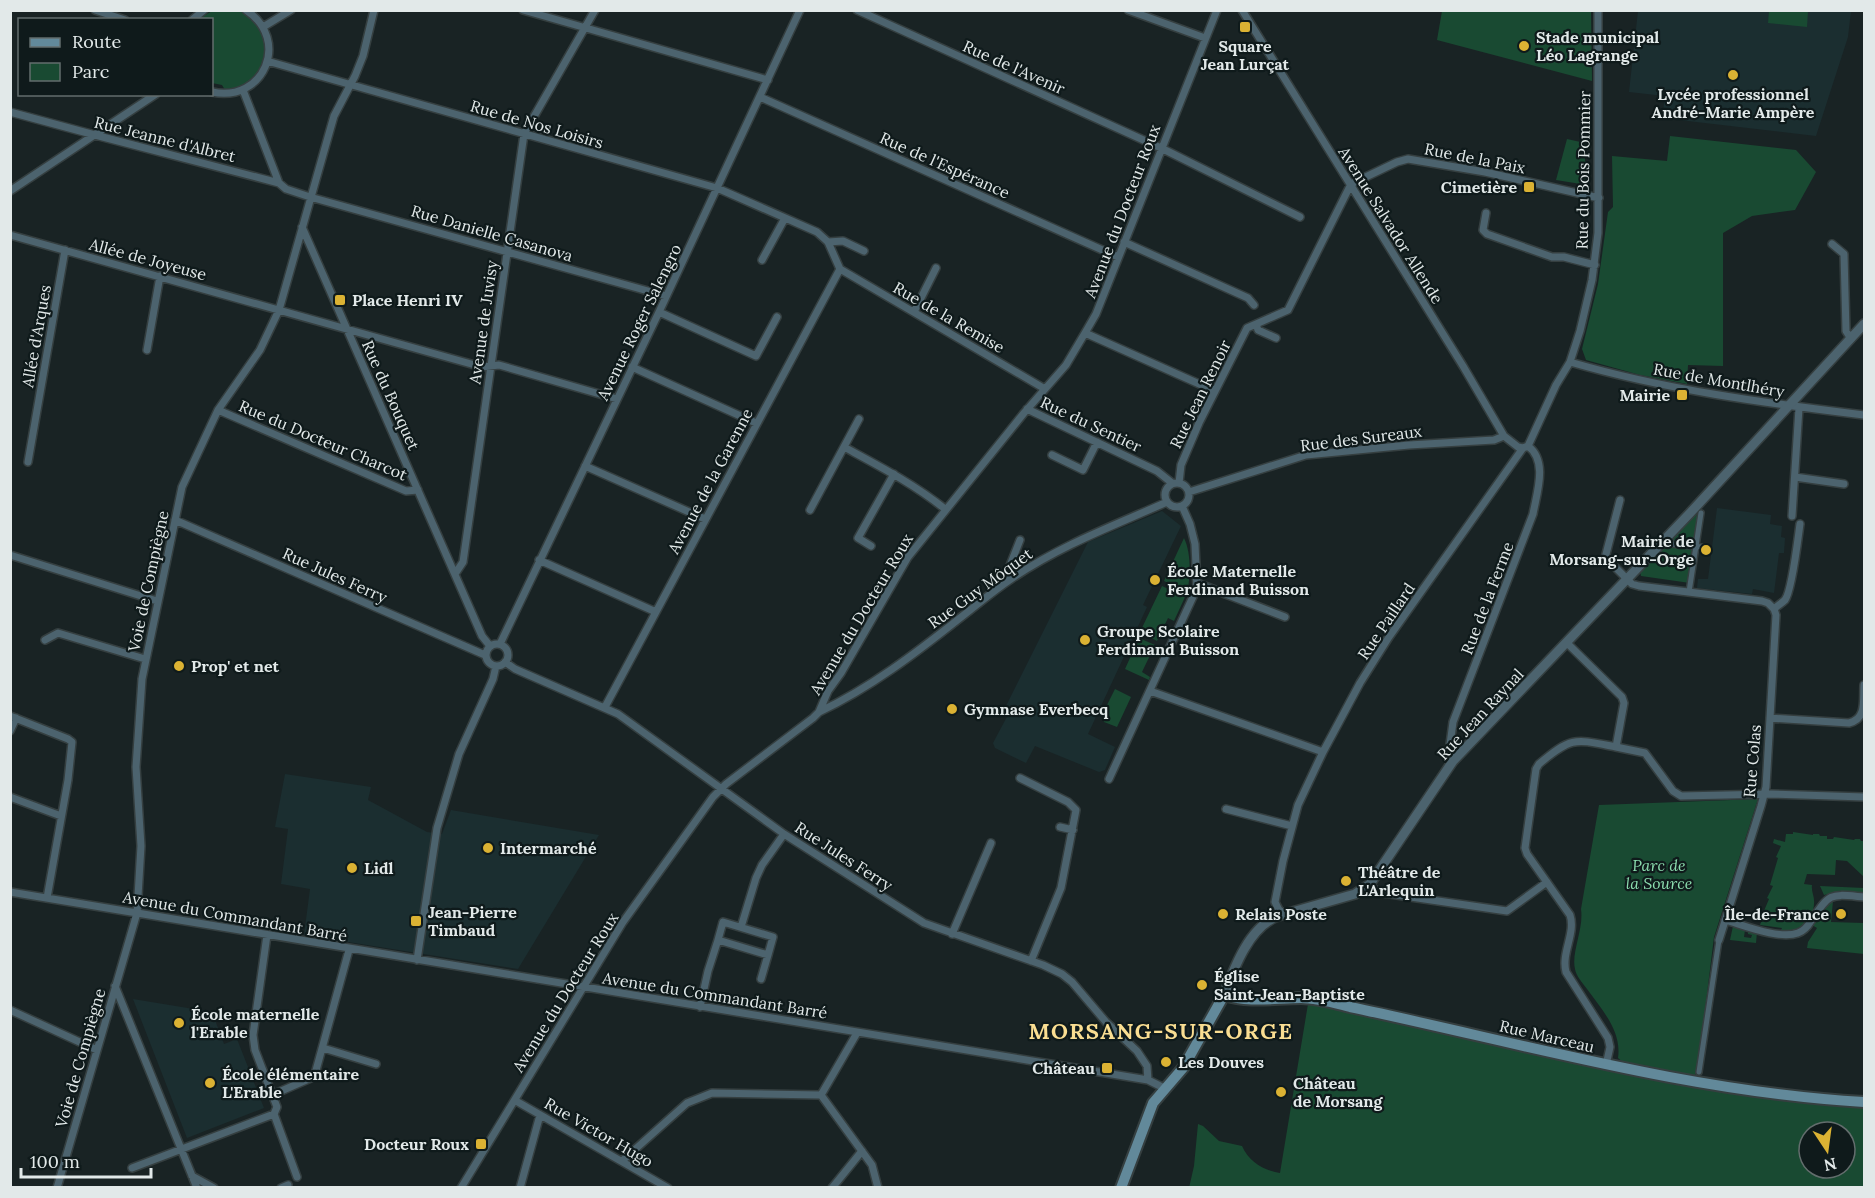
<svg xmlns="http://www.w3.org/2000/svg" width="1875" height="1198" viewBox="0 0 1875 1198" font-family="Lora,serif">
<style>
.built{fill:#1b2e30}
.green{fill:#194a32;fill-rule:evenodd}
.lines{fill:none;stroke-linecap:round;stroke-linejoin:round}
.pedestrian-casing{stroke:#353f40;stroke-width:8}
.minor-casing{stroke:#353f40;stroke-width:10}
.tertiary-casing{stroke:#353f40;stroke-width:12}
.secondary-casing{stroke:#353f40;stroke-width:14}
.pedestrian{stroke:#4c636e;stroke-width:5}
.minor{stroke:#4c636e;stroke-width:7}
.tertiary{stroke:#4c636e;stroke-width:9}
.secondary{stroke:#62899a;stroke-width:10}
.poi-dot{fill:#dbb233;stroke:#0f1a1b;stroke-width:2}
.labels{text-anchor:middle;stroke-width:4.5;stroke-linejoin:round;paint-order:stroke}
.poi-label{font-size:16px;font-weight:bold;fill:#e2e9e9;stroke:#0f1a1b;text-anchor:start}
.street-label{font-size:16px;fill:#e2e9e9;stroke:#0f1a1b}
.park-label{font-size:16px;font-style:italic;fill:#8bdcae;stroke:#0f1a1b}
.district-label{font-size:22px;font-weight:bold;letter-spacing:1.5px;fill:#fade92;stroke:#0f1a1b}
</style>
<rect width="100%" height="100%" fill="#192324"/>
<path class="built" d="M1638 11H1851L1848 37 1816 136 1662 118 1665 96 1629 92Z
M1717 508 1771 515 1770 524 1782 526 1781 537 1785 538 1784 553H1779L1774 593 1753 589 1752 594 1697 588 1698 579H1708Z
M1162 511 1181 526 1143 605 1147 607 1088 734 1115 747 1105 770 1099 772 1035 746 1026 763 995 748 993 743 1010 711 1005 708 1088 542Z
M285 774 371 787 368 800 427 832 442 834 451 810 599 835 518 969 304 935 310 889 281 884 288 829 275 827Z
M133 999 212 1012 224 1044 237 1039 264 1108 187 1138Z"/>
<path class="green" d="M237 10C266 20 276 60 252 80 244 87 235 89 225 90L222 85 212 83V20H197L212 11Z
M1442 11H1591L1592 81 1437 40Z
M1769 11H1808L1807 27 1768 23Z
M1670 136 1796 150 1816 172 1795 210 1752 216 1723 233V366L1688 365 1687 384 1640 375 1586 360 1582 349 1598 284 1608 212 1613 207 1612 156 1667 161Z
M1567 139 1585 143V161H1588L1590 182 1587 185 1556 180Z
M1695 514 1700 516 1690 583 1641 576 1640 572Z
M1184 538C1191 552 1191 576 1187 592L1164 581Z
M1162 586 1185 597 1174 621 1168 618 1157 641 1140 632Z
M1139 638 1155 645 1142 672 1150 677 1149 680 1125 669Z
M1115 689 1131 697 1117 727 1104 722 1102 715Z
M1758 799 1714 937 1705 1010 1695 1078 1625 1064 1618 1058C1622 1031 1602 1010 1587 989 1582 982 1576 976 1575 969 1571 952 1584 929 1581 909L1599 805Z
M1793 832 1813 835V834H1819L1820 836H1827V839H1833L1834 837 1854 840 1855 839H1860L1861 841H1864V877L1847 861 1836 860 1835 875 1807 874 1804 884 1812 885C1811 892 1815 897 1814 904 1813 922 1798 933 1781 930L1782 928 1760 925 1762 919 1761 918 1769 899 1767 898 1773 886 1770 885 1778 858 1776 857 1781 846 1773 843 1774 839 1785 842 1786 834H1793Z
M1820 886 1864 888V895L1836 892 1824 895Z
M1833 901 1831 922 1863 923 1864 925V954L1807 948 1808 942 1817 928 1812 925 1822 909Z
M1733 926 1745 930 1744 937 1751 938 1752 935 1748 934V930L1757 932 1756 943 1730 940Z
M1308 1004 1342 1009 1671 1084 1864 1108V1187L1189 1188 1194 1166 1198 1124 1203 1126 1219 1141 1242 1146C1249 1162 1263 1170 1280 1173ZM1809 1132H1845V1168H1809Z"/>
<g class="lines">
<g class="pedestrian-casing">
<path id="pedestrian" d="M1667 537 1672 544 1701 547
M1689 592 1701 513
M1699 1072 1719 940"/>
</g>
<g class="minor-casing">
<path id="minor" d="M95 10 125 20
M523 10 768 80
M857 10 1161 148 1300 217
M1128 10 1205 38
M1242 10 1463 366 1504 436 1518 447 1523 448
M192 20 204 10
M263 27 291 10
M267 61 717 188 817 232 828 242 840 269 1045 389
M243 90 279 183
M212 92C264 103 291 40 246 10
M760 97 1118 257
M10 112 95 135 279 183 286 189 310 197 666 296
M1351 184 1397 162 1408 159 1485 172 1599 198
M10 191 156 94
M1486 213 1483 230 1487 234 1552 257H1564L1595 265
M302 227 482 636 490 646
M10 235 482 367 499 365 617 399
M828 242 843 241 864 251
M1124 242 1248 298 1254 305
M1832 244 1844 254 1846 331 1851 339
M762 260 785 218
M659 312 756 356 777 317
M914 312 936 268
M1256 324 1258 330 1276 338
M1085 333 1215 391
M147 350 160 276
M1570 362C1666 390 1765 403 1864 415
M632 367 756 423
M1027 409 1157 471 1172 483
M218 410 406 491 418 490
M844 447C879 466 914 484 945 509
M1052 455 1083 470 1097 442
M28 462 65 250
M585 466 705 519
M1795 477 1844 484
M1165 495a12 12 0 1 1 24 0a12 12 0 1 1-24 0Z
M1179 483 1181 465 1199 423 1247 328 1288 310 1351 184
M1189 492 1306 455 1409 445 1494 440 1504 436
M1620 500 1605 558 1606 562 1615 567 1632 584 1639 586 1762 601 1768 603 1774 609
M810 510 859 419
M1792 516 1799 408
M175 520 485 655
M871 546 858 538 894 474
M10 555 157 601
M539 560 656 612
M455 574 463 562 524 134 595 10
M1009 580V568L1020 540
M1197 583 1285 617
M1774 609C1777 606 1782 603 1785 600 1792 591 1798 538 1800 524
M45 640 58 633 145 659
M1567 643 1622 697 1624 703 1616 747C1575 739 1572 736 1539 764L1536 769 1525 848 1527 854 1570 915C1576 933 1561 953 1566 972L1608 1038 1610 1047 1606 1065
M486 655a11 11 0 1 1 22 0a11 11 0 1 1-22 0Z
M500 644 659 312 800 10
M505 662 515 669 618 714 784 834 924 923 1043 965 1062 974 1072 982 1106 1022 1137 1051 1147 1066 1148 1080
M1150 691 1323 752
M605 707 840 269
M819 712C870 688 916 653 960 618 977 605 993 591 1011 579 1061 545 1113 526 1167 502
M10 716 68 739 72 742 68 780 47 898
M1770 718 1849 723C1867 719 1863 700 1864 685
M10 731 16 718
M1616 747 1645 753 1673 791 1681 796 1771 794 1864 797
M1453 761 1449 752 1453 722 1533 514C1537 492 1548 461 1528 446
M1020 778 1068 802 1076 810 1061 888 1031 961
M1109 779 1197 588 1195 544 1190 524 1182 506
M10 797 61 816
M1226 809 1292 826
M1060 827 1073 830
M1370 884 1375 890 1383 893 1507 911 1547 882
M10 892 1148 1080 1164 1088
M1285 914 1279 910 1275 902 1283 861 1298 805 1323 752 1360 683 1389 637 1523 448 1528 446 1556 385 1570 362 1580 331 1592 280 1598 233V10
M1725 920C1743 925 1779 940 1798 933 1804 931 1808 926 1811 921 1831 892 1829 894 1864 897
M723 922 773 937 768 955 718 940Z
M741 927 756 878 762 865 784 834
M952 934 991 843
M267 935 253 1035 255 1050 277 1107 274 1114 297 1177
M1719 940 1761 806 1766 787 1776 615 1774 609
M417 960 437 828 459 754 493 679 496 666
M761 979 768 955
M115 986 197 1188
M700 1007 708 971 718 940
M10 1010 97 1050
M857 1033 821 1095 872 1165 878 1188
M323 1048 376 1064
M272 1095 311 1078 315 1074 349 950
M516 1101 668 1188
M622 1161 687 1103 712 1093 821 1095
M132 1168 274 1114
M192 1176 214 1188
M57 1188 137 913 141 846 136 767 142 679 182 487 218 410 260 350 279 310 334 116 355 76 363 56 374 10
M281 1188 288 1185 286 1188
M461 1188 623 922 713 797 726 784 813 718 819 712 828 691 841 673 908 557 1024 413 1066 365 1085 333 1096 314 1217 10
M520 1188 540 1115
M832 1188 862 1151"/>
</g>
<g class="tertiary-casing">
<path id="tertiary" d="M1224 995C1234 968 1249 927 1278 916L1355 894 1370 884 1453 761 1691 512 1864 324"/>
</g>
<g class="secondary-casing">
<path id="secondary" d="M1121 1188 1153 1103 1183 1068 1224 995C1250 1003 1275 998 1301 998 1318 998 1334 1003 1350 1007 1521 1043 1690 1092 1864 1102"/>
</g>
<use href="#pedestrian" class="pedestrian"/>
<use href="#minor" class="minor"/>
<use href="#tertiary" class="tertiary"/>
<use href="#secondary" class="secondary"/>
</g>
<g class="poi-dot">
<rect x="1239" y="21" width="12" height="12" rx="3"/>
<circle cx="1524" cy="46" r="6"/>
<circle cx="1733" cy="75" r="6"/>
<rect x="1523" y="181" width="12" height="12" rx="3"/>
<rect x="334" y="294" width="12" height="12" rx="3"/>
<rect x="1676" y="389" width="12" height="12" rx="3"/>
<circle cx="1706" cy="550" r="6"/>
<circle cx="1155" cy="580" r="6"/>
<circle cx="1085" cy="640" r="6"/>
<circle cx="179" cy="666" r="6"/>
<circle cx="952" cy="709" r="6"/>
<circle cx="488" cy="848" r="6"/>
<circle cx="352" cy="868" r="6"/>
<circle cx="1346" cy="881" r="6"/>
<circle cx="1223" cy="914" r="6"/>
<circle cx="1841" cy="914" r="6"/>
<rect x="410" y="915" width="12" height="12" rx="3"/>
<circle cx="1202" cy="985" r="6"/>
<circle cx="179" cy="1023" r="6"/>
<circle cx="1166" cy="1062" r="6"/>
<rect x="1101" y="1062" width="12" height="12" rx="3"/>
<circle cx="210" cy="1083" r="6"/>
<circle cx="1281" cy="1092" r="6"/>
<rect x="475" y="1138" width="12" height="12" rx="3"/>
</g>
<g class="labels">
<g class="poi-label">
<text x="1536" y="43">Stade municipal<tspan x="1536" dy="18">Léo Lagrange</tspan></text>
<text x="1245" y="52" text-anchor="middle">Square<tspan x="1245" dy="18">Jean Lurçat</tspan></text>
<text x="1733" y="100" text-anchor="middle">Lycée professionnel<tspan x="1733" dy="18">André-Marie Ampère</tspan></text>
<text x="1517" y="193" text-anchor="end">Cimetière</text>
<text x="352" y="306">Place Henri IV</text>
<text x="1670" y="401" text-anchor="end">Mairie</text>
<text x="1694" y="547" text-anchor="end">Mairie de<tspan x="1694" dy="18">Morsang-sur-Orge</tspan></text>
<text x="1167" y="577">École Maternelle<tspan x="1167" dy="18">Ferdinand Buisson</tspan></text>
<text x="1097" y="637">Groupe Scolaire<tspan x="1097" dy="18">Ferdinand Buisson</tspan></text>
<text x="191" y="672">Prop' et net</text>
<text x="964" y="715">Gymnase Everbecq</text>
<text x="500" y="854">Intermarché</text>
<text x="364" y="874">Lidl</text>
<text x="1358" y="878">Théâtre de<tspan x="1358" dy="18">L'Arlequin</tspan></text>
<text x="428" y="918">Jean-Pierre<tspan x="428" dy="18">Timbaud</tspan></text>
<text x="1235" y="920">Relais Poste</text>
<text x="1829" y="920" text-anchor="end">Île-de-France</text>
<text x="1214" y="982">Église<tspan x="1214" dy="18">Saint-Jean-Baptiste</tspan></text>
<text x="191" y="1020">École maternelle<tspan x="191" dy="18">l'Erable</tspan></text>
<text x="1178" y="1068">Les Douves</text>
<text x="1095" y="1074" text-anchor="end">Château</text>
<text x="222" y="1080">École élémentaire<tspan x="222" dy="18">L'Erable</tspan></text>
<text x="1293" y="1089">Château<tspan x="1293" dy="18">de Morsang</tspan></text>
<text x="469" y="1150" text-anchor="end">Docteur Roux</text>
</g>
<g class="street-label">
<text transform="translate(1014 67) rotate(24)" y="6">Rue de l'Avenir</text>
<text transform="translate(537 124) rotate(16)" y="6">Rue de Nos Loisirs</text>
<text transform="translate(165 139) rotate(14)" y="6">Rue Jeanne d'Albret</text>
<text transform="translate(1475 158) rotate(11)" y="6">Rue de la Paix</text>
<text transform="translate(945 165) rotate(24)" y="6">Rue de l'Espérance</text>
<text transform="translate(1583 170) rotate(-89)" y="6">Rue du Bois Pommier</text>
<text transform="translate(1122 211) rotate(-69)" y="6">Avenue du Docteur Roux</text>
<text transform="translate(1391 225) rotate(58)" y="6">Avenue Salvador Allende</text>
<text transform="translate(492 233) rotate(16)" y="6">Rue Danielle Casanova</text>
<text transform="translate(148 259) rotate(15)" y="6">Allée de Joyeuse</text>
<text transform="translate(949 317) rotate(30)" y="6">Rue de la Remise</text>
<text transform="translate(483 322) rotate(-82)" y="6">Avenue de Juvisy</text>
<text transform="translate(639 322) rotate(-64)" y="6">Avenue Roger Salengro</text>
<text transform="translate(36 336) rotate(-80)" y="6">Allée d'Arques</text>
<text transform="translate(1719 380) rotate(10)" y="6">Rue de Montlhéry</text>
<text transform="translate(1200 394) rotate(-64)" y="6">Rue Jean Renoir</text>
<text transform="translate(391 395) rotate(66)" y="6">Rue du Bouquet</text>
<text transform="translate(1091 424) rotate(25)" y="6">Rue du Sentier</text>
<text transform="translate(1361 438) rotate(-7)" y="6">Rue des Sureaux</text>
<text transform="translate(323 440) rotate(23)" y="6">Rue du Docteur Charcot</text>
<text transform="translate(710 481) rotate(-62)" y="6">Avenue de la Garenne</text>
<text transform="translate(335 575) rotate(24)" y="6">Rue Jules Ferry</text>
<text transform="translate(148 581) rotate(-78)" y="6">Voie de Compiègne</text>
<text transform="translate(980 588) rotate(-36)" y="6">Rue Guy Môquet</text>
<text transform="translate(1487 598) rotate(-69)" y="6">Rue de la Ferme</text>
<text transform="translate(861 614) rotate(-59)" y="6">Avenue du Docteur Roux</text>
<text transform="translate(1386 621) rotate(-56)" y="6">Rue Paillard</text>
<text transform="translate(1480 714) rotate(-47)" y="6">Rue Jean Raynal</text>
<text transform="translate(1752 761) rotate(-85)" y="6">Rue Colas</text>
<text transform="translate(844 856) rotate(33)" y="6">Rue Jules Ferry</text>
<text transform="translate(235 916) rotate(10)" y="6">Avenue du Commandant Barré</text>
<text transform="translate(565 992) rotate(-58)" y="6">Avenue du Docteur Roux</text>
<text transform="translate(715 995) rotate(9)" y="6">Avenue du Commandant Barré</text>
<text transform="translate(1547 1036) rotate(13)" y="6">Rue Marceau</text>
<text transform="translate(80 1058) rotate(-74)" y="6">Voie de Compiègne</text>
<text transform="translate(599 1132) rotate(30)" y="6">Rue Victor Hugo</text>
</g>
<g class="park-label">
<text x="1659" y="871">Parc de<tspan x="1659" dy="18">la Source</tspan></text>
</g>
<g class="district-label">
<text x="1161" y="1039">MORSANG-SUR-ORGE</text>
</g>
</g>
<rect width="1875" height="1198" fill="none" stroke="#e2e9e9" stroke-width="24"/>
<rect x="18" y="18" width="195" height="78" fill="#0f1a1b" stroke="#636d6d" stroke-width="1.5"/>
<rect x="30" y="38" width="30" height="9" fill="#62899a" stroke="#636d6d" stroke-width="1.5"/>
<text x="72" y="48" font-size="18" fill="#e2e9e9">Route</text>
<rect x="30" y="63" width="30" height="18" fill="#194a32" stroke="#636d6d" stroke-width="1.5"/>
<text x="72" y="78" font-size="18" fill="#e2e9e9">Parc</text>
<g transform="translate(1827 1150) rotate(167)"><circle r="28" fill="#0f1a1b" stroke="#636d6d" stroke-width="1.5"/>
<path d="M0-4.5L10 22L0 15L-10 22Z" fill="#dbb233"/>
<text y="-9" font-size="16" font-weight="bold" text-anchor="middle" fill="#e2e9e9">N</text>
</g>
<path d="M21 1168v9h130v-9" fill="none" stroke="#e2e9e9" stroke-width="3"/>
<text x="30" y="1168" font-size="18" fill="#e2e9e9" stroke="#0f1a1b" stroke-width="4.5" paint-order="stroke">100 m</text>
</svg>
